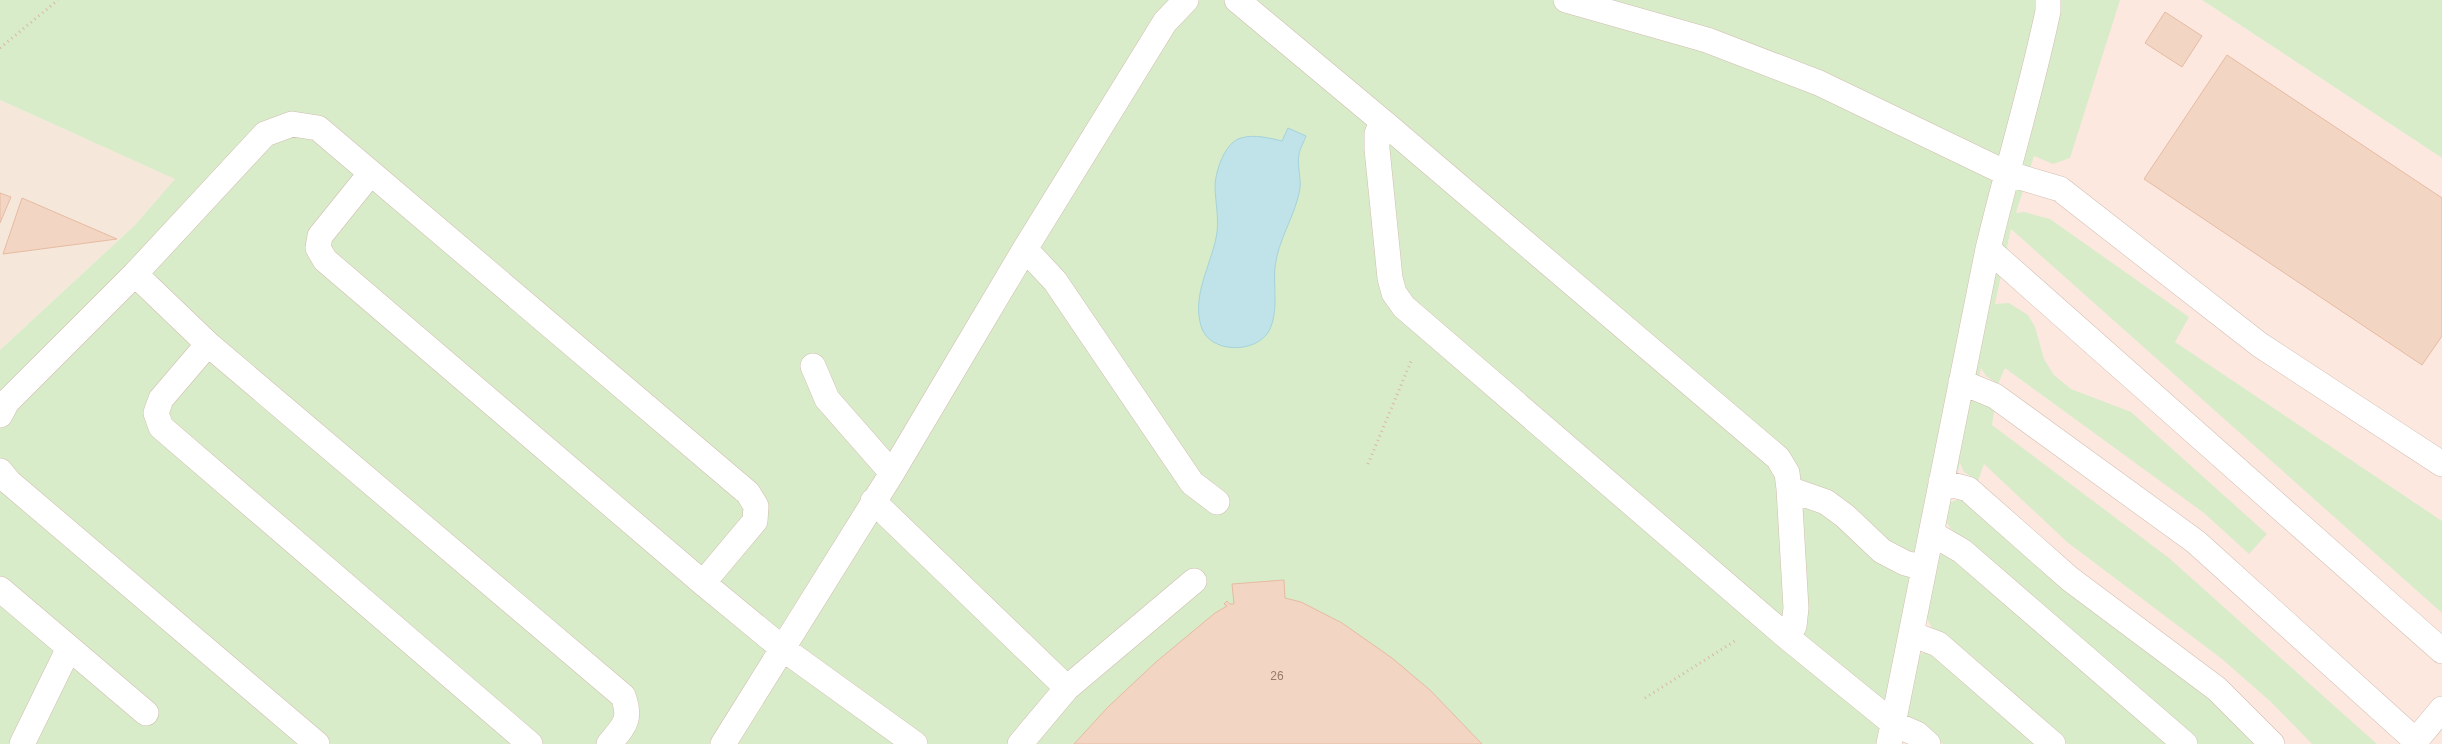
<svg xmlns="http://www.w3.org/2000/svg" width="2442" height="744" viewBox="0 0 2442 744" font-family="Arial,sans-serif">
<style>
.residential{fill:#f5e8da}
.commercial{fill:#fde8e0}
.green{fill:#d8ecc9}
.water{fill:#bfe3e8;stroke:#a5d3da}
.building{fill:#f3d5c3;stroke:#e6bba3}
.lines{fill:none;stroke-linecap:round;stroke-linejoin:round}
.lane-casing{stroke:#d1beb0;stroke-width:26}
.path{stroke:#d9b8a5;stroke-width:3;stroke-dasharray:1 4;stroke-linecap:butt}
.lane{stroke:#fff;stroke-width:25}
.labels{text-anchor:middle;stroke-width:4.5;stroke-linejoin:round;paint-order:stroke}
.number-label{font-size:12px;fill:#987a6a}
</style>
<rect width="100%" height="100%" fill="#fdf6ec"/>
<path class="residential" d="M0 100 176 179 135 225 0 350Z"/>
<path class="commercial" d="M2082 0H2202L2442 158V744H1898L2011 229Z"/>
<path class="green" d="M0 0H2120L2070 158 2053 164 2034 156 2016 213 2024 212 2050 219 2189 317 2175 342 2442 521V613L2011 229 1995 304 2009 303 2028 315 2035 327 2044 359 2054 375 2071 389 2131 412 2267 534 2249 554 2204 513 2005 368 1998 384 1986 376 1981 368 1974 401 1983 400 1995 406 1992 425 2169 558 2377 744H2312L2271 702 2222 659 2067 542 1984 464 1978 481 1964 472 1960 463 1951 502 1959 499 1968 500 2204 690 2260 744H2198L1950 528 1947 522 1939 556 1944 553 1950 552 2172 744H2067L1932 628 1926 617 1917 658 1923 652 1931 651 2039 744H1943L1920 724 1908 719 1906 708 1898 744H0V350L135 225 175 179 0 100Z
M2202 0H2442V158Z"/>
<path class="water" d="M1288 128 1306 136C1304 142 1300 148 1299 154 1297 165 1301 177 1300 188 1296 215 1278 239 1275 267 1273 288 1279 311 1269 331 1256 354 1209 354 1201 326 1192 296 1210 267 1216 238 1220 221 1215 202 1215 185 1216 170 1225 142 1241 138 1255 134 1269 138 1282 141Z"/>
<path class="building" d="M2165 12 2202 36 2182 67 2145 43Z
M2227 55 2442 198V336L2422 365 2144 179Z
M0 193 11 197 0 223Z
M22 198 117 239 3 254Z
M1284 580 1285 598 1301 602 1342 623 1392 658 1430 690 1482 744H1074L1108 707 1156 662 1215 613 1227 606 1224 604 1227 601 1230 604H1234L1232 584Z"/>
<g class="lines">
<g class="lane-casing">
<path id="lane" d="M1237 0 1382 121 1377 134V149L1390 278 1394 293 1404 307 1787 637 1894 724 1917 734 1928 744
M1566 0 1707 40 1819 83 2006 173 2060 189 2260 345 2442 464
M1382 121 1778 458 1787 473 1789 489 1796 608 1794 626 1787 637
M370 174 320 236 318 248 325 260 703 583 782 648 915 744
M1025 249 1055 281 1192 483 1217 502
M1988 249 2442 651
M135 274 208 344 623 696C632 720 624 726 609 744
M208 344 161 399 156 413 161 427 530 744
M813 366 827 399 892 473
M1961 382 1995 396 2196 542 2416 741
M0 415 7 402 135 274 265 134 292 124 318 128 748 493 756 506 755 521 703 583
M0 471 9 482 317 744
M1941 482 1968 489 2070 579 2217 689 2272 744
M1789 489 1826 502 1845 516 1882 551 1905 563 1924 568
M873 501 1067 688
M1931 533 1962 551 2185 744
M0 589 146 713
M1911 634 1938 644 2053 744
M22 744 69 648
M723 744 892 473 1025 249 1165 22 1186 0
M1020 744 1067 688 1194 581
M1889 744 1988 249C2007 169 2031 92 2048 11V0
M2413 744 2442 709"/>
</g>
<path class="path" d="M0 48 58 0
M1368 464 1412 359
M1645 698 1738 639"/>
<use href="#lane" class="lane"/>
</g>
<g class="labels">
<g class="number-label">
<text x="1277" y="680">26</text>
</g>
</g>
</svg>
